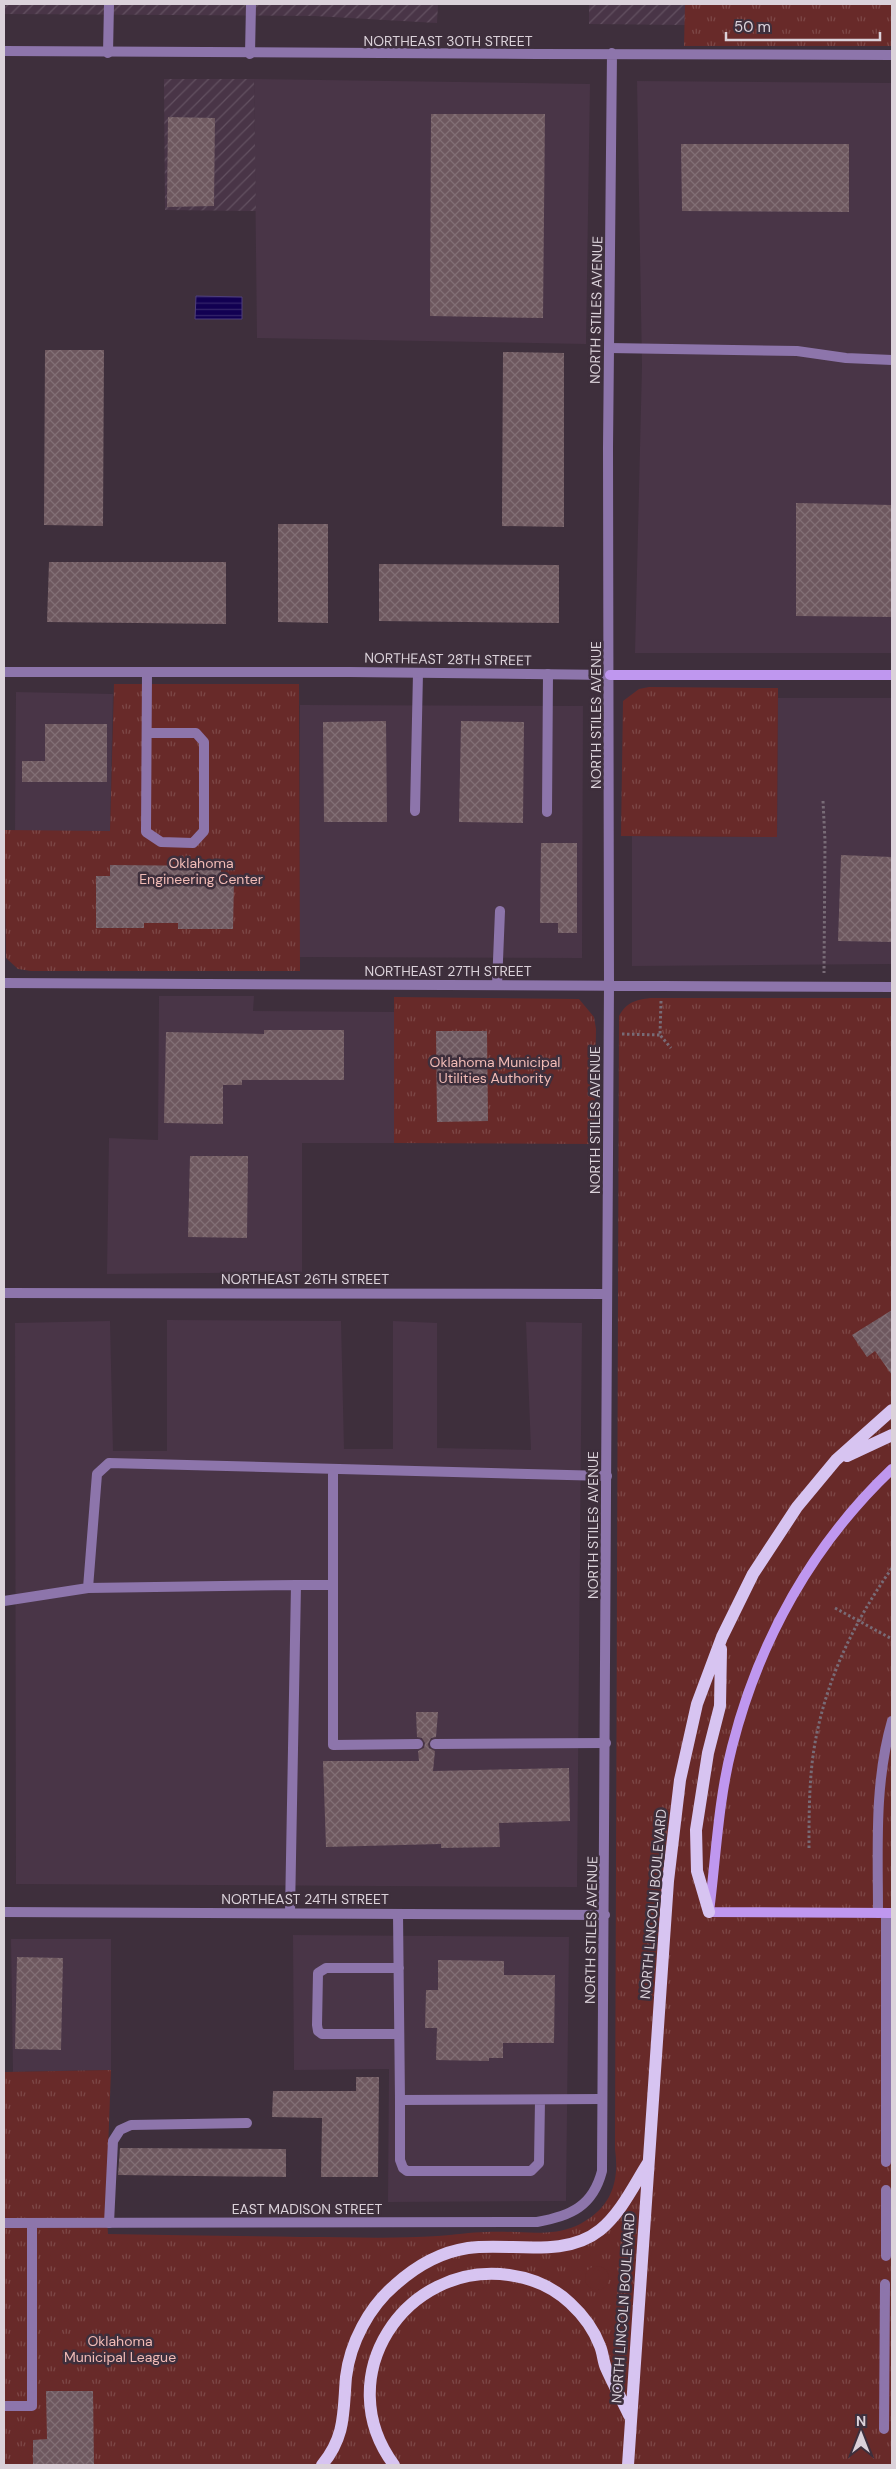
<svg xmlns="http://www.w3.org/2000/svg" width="896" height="2469" viewBox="0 0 896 2469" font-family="'DM Sans',sans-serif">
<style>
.built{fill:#493547}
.industrial{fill:url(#industrial-furrows)}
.grass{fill:url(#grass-tufts)}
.garden{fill:#682a29}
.water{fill:url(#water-rules);stroke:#4e3f7b}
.building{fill:url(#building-cross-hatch)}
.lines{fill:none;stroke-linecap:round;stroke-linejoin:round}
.path{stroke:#786b76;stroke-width:3;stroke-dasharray:2.5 2.5;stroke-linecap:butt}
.lane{stroke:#8d75ab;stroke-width:10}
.street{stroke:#8d75ab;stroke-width:10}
.secondary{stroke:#bf97ef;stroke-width:10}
.primary{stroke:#d7c4f1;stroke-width:12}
.labels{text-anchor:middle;stroke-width:5;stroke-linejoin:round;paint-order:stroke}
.street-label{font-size:14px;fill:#dbd2da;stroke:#3e2f3c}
.park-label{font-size:14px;fill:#f1bbb6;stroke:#3e2f3c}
</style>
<defs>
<pattern id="industrial-furrows" width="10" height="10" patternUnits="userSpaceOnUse" patternTransform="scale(1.25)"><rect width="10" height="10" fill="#493547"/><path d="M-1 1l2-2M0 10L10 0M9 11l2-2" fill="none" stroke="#635161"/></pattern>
<pattern id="grass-tufts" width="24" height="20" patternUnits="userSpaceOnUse" patternTransform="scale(1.25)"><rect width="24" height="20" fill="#682a29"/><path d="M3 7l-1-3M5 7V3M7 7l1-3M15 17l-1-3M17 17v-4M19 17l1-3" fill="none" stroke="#7d4847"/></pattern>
<pattern id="water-rules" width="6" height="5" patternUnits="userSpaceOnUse" patternTransform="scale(1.25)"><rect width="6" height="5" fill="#120052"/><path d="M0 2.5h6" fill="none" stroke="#34246a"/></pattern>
<pattern id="building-cross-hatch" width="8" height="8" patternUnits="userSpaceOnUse" patternTransform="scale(1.25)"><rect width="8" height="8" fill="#6e585f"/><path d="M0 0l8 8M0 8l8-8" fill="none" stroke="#826f75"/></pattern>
</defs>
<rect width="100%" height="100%" fill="#3e2f3c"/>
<path class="built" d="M254 79 590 84 586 344 257 338Z
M637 81 892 83V653H635L642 366Z
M16 692 113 694 110 831 15 832Z
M778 698H892V964L632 966V836L777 837Z
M300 705 583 706 582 958 299 957Z
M159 996H254L253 1011 395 1012 394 1143H302V1272L107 1274 109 1138 158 1140Z
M167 1320 341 1321 344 1449H393V1321L437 1323V1448L531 1450 526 1322 582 1323 577 1887 16 1884 15 1323 110 1321 113 1451H167Z
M293 1935 569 1937 566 2201 388 2202 389 2069 294 2070Z
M11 1939H111V2070L13 2072Z"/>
<path class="industrial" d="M4 4H438L437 23 315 16 4 14Z
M589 4H685V25L589 24Z
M164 79H254L256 211 165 210Z"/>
<path class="grass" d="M685 4H892V46H684Z
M114 684H299L300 971H31L18 969 6 958 4 830 110 831Z
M649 687 778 688 777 837 621 836 623 701 639 689Z
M394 997 579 999 594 1017 596 1029 594 1144 394 1143Z
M650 998H892V2465H4V2072L111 2070 106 2204 108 2234C172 2235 237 2236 301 2237 346 2237 392 2239 438 2236 454 2235 470 2232 487 2232 516 2230 549 2238 576 2226 610 2210 620 2184 615 2149L619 1016C627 1002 635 1000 650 998Z"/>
<path class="garden" d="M585 2278a12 12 0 1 1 24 0a12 12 0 1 1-24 0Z"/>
<path class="water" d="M196 296 242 297V319H195Z"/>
<path class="building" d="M431 114H545L543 318 430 316Z
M168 117 215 118 214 206 167 207Z
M681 144H849V212L682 211Z
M45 350H104L103 526 44 525Z
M503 352 564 353V527L502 526Z
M796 503 892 505V617L796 616Z
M278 524H328V623L278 622Z
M49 562H226V624L47 622Z
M379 564 559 565V623L379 621Z
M386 721 387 822H324L323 722Z
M461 721 524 722 523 823 459 822Z
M45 724H107V782H22V761H45Z
M541 843H577V933H558V923H540Z
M841 855 892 857V942L838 941Z
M110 865 221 866V882H234L233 929H178V923H144V928H96V876H110Z
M264 1030H344V1080H242V1085H223V1124L164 1123 166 1032 264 1034Z
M436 1031H487L488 1121 437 1122Z
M190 1156H248L247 1238 188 1237Z
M892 1310V1375L875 1351 867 1357 852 1335Z
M416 1712H438L436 1737 431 1738 428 1744 429 1748 435 1751 433 1771 569 1768 570 1821 499 1823 500 1847 441 1848V1844L326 1847 323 1761H419L418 1751 424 1748 425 1743 422 1738 417 1737Z
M17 1957 63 1958 61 2050 15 2049Z
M438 1960 504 1961V1975H555L554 2043H503V2058H489V2061L436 2060 437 2028H425L426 1990H438Z
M356 2077H379L378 2177H321L322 2118 272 2117 273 2091H356Z
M120 2148 286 2149V2177L118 2175Z
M46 2391H93L94 2465H33V2440L47 2439Z"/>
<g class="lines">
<path class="path" d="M823 801 825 841 824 973
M661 1001 660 1035 671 1048
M622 1034 660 1035
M835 1608 892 1639
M809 1848C809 1820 809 1792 812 1764 820 1692 851 1626 892 1568"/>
<path class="lane" d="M108 53 109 4
M250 54 251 4
M609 348 797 351 846 358 892 360
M147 733H196L204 742V831L193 843 161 842 146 832 147 672
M415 811 418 673
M547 812 548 674
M497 985 500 911
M333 1469V1745L418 1744
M296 1585H333
M88 1588 97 1474 109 1463 607 1476
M4 1601 88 1588 296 1585 290 1913
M435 1744 606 1743
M878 1913C878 1849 874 1783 892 1721
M398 1914 400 2100 602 2099
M399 1968H326L318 1973 317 2025 318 2031 322 2034H399
M400 2100V2160L403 2168 407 2171H531L539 2163 540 2100
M886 2162V1913
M886 2190V2256
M109 2223 113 2141 120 2130 131 2125 247 2123
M4 2406H32V2223
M884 2429 885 2284"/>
<path class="street" d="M4 51C300 55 596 53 892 55
M4 672H350L610 675
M4 983 892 987
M4 1293 607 1294
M4 1912 605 1915
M4 2223 537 2222C571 2216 593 2206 602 2171L609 985 608 448 612 53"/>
<path class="secondary" d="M610 675H892
M892 1469C813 1544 759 1640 732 1747 718 1801 716 1858 709 1912L892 1913"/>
<path class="primary" d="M847 1456 892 1435
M709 1912 697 1871 696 1830 708 1753 720 1706 721 1649
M322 2465C346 2436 343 2412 346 2377 350 2343 369 2307 395 2285 415 2267 441 2252 468 2248 510 2242 564 2259 600 2230 621 2213 634 2185 648 2163
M394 2465C329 2378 404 2261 509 2275 531 2278 553 2287 570 2303 582 2314 594 2330 600 2346 603 2353 603 2361 606 2368 613 2384 622 2400 629 2415
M628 2465 668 1881 680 1780 697 1704 722 1637 753 1574 797 1507 836 1460 892 1410"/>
</g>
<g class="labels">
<g class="street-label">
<text x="448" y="46">NORTHEAST 30TH STREET</text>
<text transform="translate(596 310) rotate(-89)" y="5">NORTH STILES AVENUE</text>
<text transform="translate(448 659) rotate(1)" y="5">NORTHEAST 28TH STREET</text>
<text transform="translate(596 715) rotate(-90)" y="5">NORTH STILES AVENUE</text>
<text x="448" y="976">NORTHEAST 27TH STREET</text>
<text transform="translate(595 1120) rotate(-90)" y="5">NORTH STILES AVENUE</text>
<text x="305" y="1284">NORTHEAST 26TH STREET</text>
<text transform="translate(593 1525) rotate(-90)" y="5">NORTH STILES AVENUE</text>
<text x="305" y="1904">NORTHEAST 24TH STREET</text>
<text transform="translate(653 1904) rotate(-85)" y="5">NORTH LINCOLN BOULEVARD</text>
<text transform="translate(591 1930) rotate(-89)" y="5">NORTH STILES AVENUE</text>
<text x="307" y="2214">EAST MADISON STREET</text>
<text transform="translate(623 2308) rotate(-86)" y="5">NORTH LINCOLN BOULEVARD</text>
</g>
<g class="park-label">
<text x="201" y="868">Oklahoma<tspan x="201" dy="16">Engineering Center</tspan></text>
<text x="495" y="1067">Oklahoma Municipal<tspan x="495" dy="16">Utilities Authority</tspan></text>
<text x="120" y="2346">Oklahoma<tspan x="120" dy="16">Municipal League</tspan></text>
</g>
</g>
<rect width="896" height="2469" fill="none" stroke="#dbd2da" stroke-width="10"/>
<g transform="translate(861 2434)" stroke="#3e2f3c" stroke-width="4" paint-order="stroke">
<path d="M0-4L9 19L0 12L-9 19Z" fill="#dbd2da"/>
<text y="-8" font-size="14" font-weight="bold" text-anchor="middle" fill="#dbd2da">N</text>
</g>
<path d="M726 32v8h154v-8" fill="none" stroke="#dbd2da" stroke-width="2.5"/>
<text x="734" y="32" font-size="15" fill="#dbd2da" stroke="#3e2f3c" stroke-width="4" paint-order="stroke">50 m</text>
</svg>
